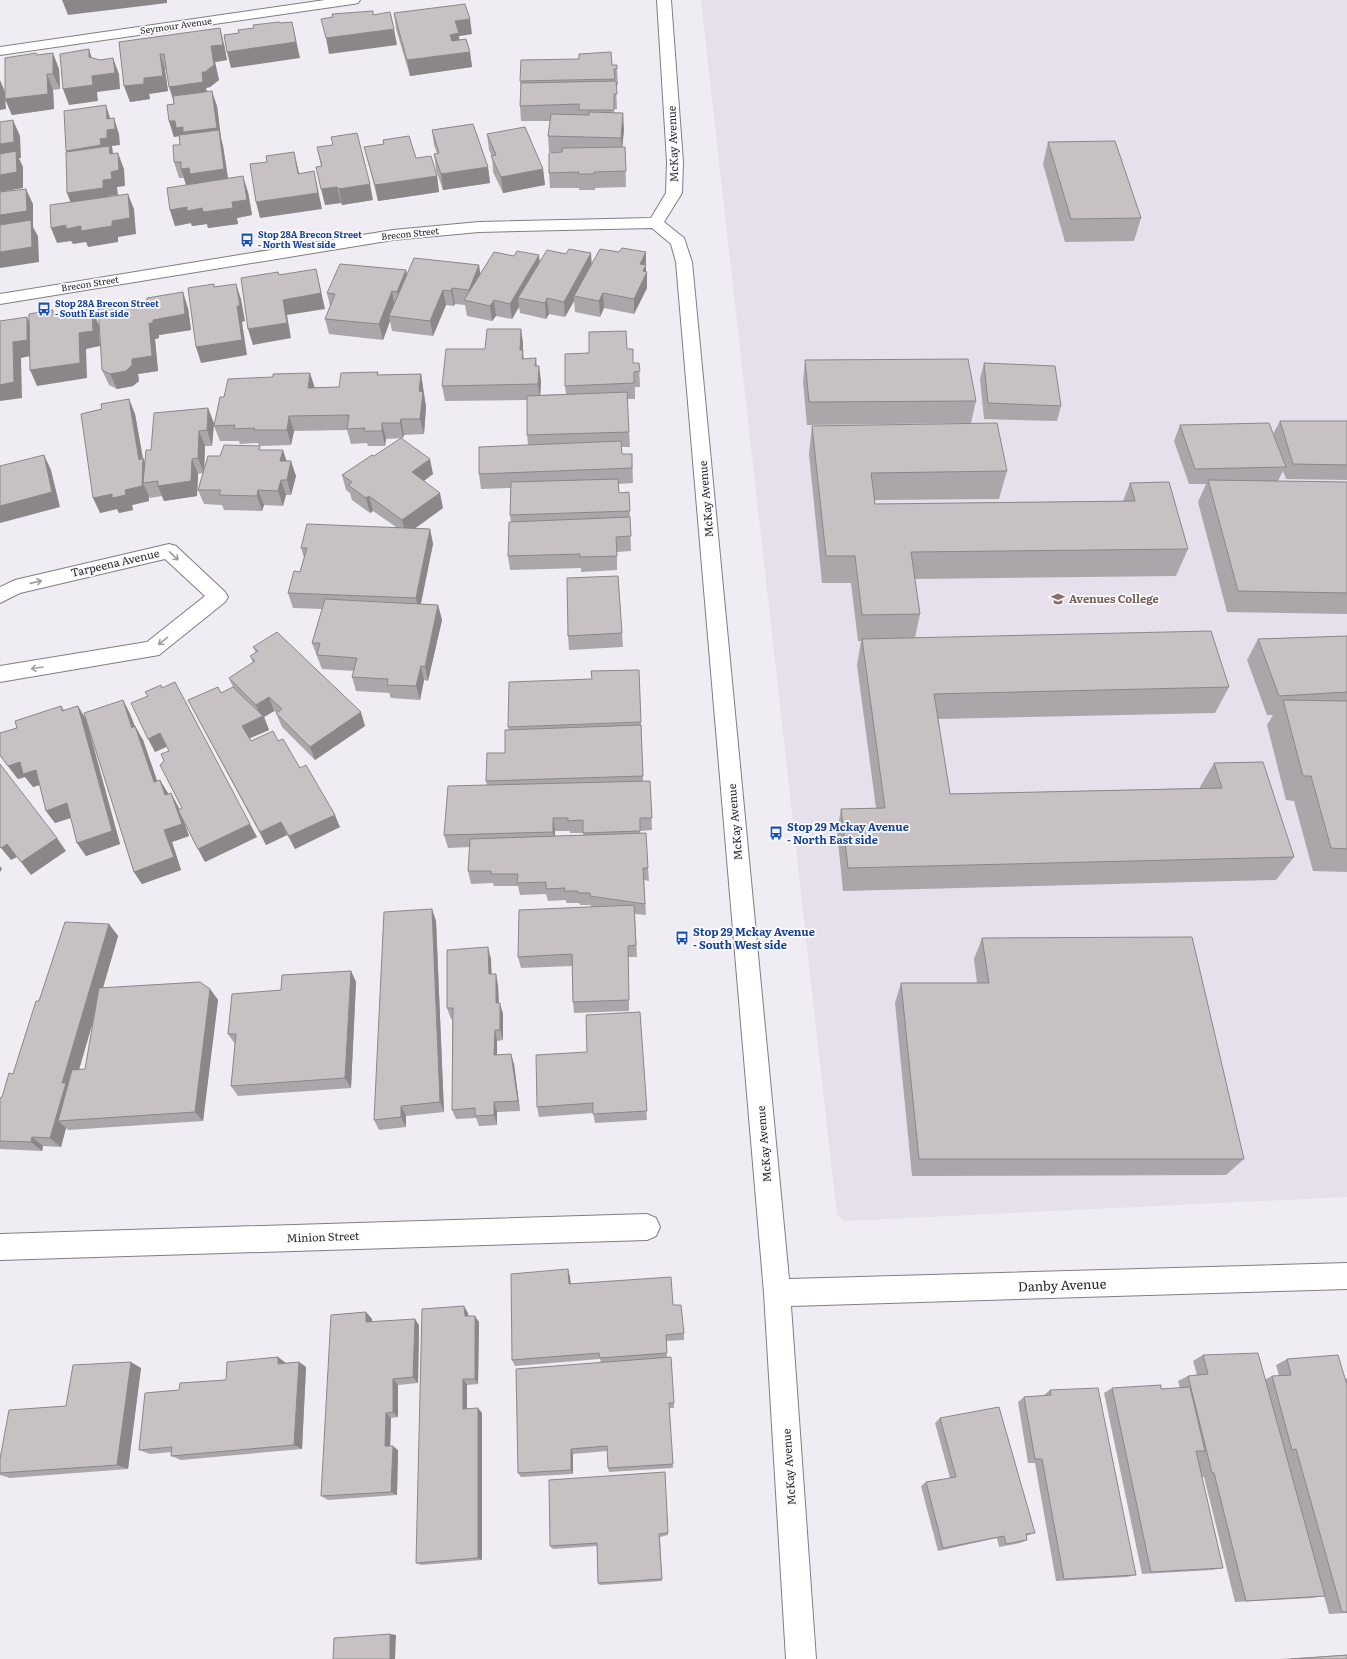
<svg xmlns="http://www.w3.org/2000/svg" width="1347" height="1659" viewBox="0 0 1347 1659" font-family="Literata,serif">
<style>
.built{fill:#e5e0ec}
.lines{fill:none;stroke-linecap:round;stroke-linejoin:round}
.street-casing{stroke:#807e83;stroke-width:2}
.street{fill:#fff;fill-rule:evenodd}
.wall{fill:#aba6a9;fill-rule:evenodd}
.shaded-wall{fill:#8b8789}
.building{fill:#c7c1c4;stroke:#8b8789}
.oneway{stroke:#9e9e9f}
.labels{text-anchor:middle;stroke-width:3.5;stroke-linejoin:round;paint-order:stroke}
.far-street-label{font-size:9px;fill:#282729;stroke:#fcfbfe}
.far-transit-label{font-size:9px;font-weight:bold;fill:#164399;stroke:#fcfbfe;text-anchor:start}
.street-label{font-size:11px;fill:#282729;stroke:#fcfbfe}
.education-label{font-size:11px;font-weight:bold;fill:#785e54;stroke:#fcfbfe;text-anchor:start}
.transit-label{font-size:11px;font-weight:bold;fill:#164399;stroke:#fcfbfe;text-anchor:start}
.near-street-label{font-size:13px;fill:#282729;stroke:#fcfbfe}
</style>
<rect width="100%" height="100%" fill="#efedf3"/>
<path class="built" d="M701 0H1347V1197L844 1221 837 1215Z"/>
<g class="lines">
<g class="street-casing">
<path id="street" d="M325 0H360L358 3 353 4 0 55V47Z
M657 0H671L683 162 682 193 664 222 684 238 692 262 789 1279 1347 1263V1289L791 1306 816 1659H786L764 1293 676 262 671 244 652 228 479 232 393 240 0 304V294L393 230 479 222 651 218 666 193 667 162Z
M169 544 176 546 225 592 228 597 225 602 159 655 0 682V666L147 642 205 596 165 559 20 593 0 603V587L15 580Z
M647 1214 656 1218 660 1227 656 1236 647 1240 0 1260V1234Z"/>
</g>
<use href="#street" class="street"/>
</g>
<path class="wall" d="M394 13 472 34 459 36V40L470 52 472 67 410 76 396 29Z
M119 42 224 44 227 60 215 62 219 80 210 87 206 88 207 91 217 106 221 138 223 146 228 178 248 192 252 215 237 218 238 224 208 228 207 224 192 226 191 223 175 226 170 210 193 184 184 178H179L174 162 180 145 179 136 174 137 169 121 174 104 167 70H165L168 91 149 94 150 99 130 102Z
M36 53 37 55 59 69 60 89 53 90 54 109 12 115 5 99 6 109 5 92Z
M612 65 617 69 618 85H616L617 109H614V113L624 129 622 147H625L626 187 595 188V190H579V188H550L549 173 562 152H549L548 136 550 121H521L520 106 521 89 520 81Z
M432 130 488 167 490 183 443 190 436 170 434 154 437 153 434 145Z
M487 134 543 169 545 185 503 193 493 172 492 156 489 150Z
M383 140 416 158 437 176 439 192 378 201 368 162 364 147 383 144Z
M1048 142 1141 218 1134 241 1065 242 1043 164Z
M317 147 373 200 342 205 341 203 325 205 321 166Z
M619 252H646V272H647V288L634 314 604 308 600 317 575 312 574 301 565 317 549 314 546 319 520 313 519 307 512 319 496 316 492 321 467 316 465 305 455 304 454 306 446 305 433 336 392 331 390 321 383 340 329 334 325 319 330 306 327 293 406 270 407 275 479 265 480 275 540 262 592 263Z
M123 301 124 305 188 308 191 330 159 335V338L155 339 158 371 138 374 139 381 133 386 117 389 109 385 102 370Z
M521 329 523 344V350L524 359 536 358 537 366 541 381 540 395 566 394 565 386 589 353 627 349 633 363H639L640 387H635V399H627L630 447H621L622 454H632L633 483 618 484 619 493 629 492 631 551 617 552V570L581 572V568L510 570 508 556 511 522 510 515 511 488 481 489 479 474 528 445 527 435V400L445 401 442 386 485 349Z
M805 360 976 401 971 423 807 425 803 382Z
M984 363 1061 406 1057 421 984 419 980 379Z
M378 372V375L421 374 426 407 424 434 404 435 403 438 386 439 385 446H368L367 443 351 444 347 430 294 431 291 445 259 446 258 443 240 444 239 441H220L214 426 314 388 339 387Z
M129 399 135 414 143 459 145 463 151 450 214 423 212 446H205L204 471 220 456 262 450 287 461 296 476 291 495H286L283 506 264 505 262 511 224 510 222 505 204 504 198 490 203 473 198 474 197 496 164 501 162 496 150 498 149 496V501L132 505 133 510 119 513 117 509 100 513 102 409Z
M1280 421H1347V480L1286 479 1283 471 1278 481 1347 482V614L1227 612 1198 502 1206 484H1189L1174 441 1180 425 1273 434Z
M812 426 1007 471 999 499 875 500V504L1123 501 1130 483 1188 549 1176 576 915 579 920 614 915 638 1229 687 1215 713 938 719 950 794 1200 788V787L1214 763 1294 857 1276 880 843 891 837 832 841 809 876 808 857 665 861 641H858L851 583H822L809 454Z
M374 456 433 474 424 481 443 508 415 528 430 529 433 544 421 604 438 605 442 620 428 681 424 680 420 700 391 698 389 693 356 691 352 677 354 671 322 669 312 643 322 609 293 608 288 593 300 572 304 558 301 548 396 527 373 511 370 513 352 500 350 493 346 490 342 475Z
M618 576 623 647 569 650 568 636Z
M1347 636V872L1313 871 1294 801 1286 800 1267 725 1273 715H1267L1247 660 1258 639Z
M253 647 365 726 315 760 282 727 276 713H277L274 711 264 717 269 730 250 738 251 741H278L300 768 340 827 295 849 287 835 266 845 188 700 221 693 233 687 229 678 253 663 250 656 256 653Z
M162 687 250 824 257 837 205 862 183 820 189 836 172 842 181 870 142 884 134 872 87 722 120 844 86 856 77 843 71 818 55 823 46 811 40 785 33 787 25 777 18 779 0 756V733L17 728 61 706 64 710 78 706 86 719 123 700 130 714 135 726 143 740 157 781 178 806 179 809 182 808 164 761 169 751 167 747 155 752 148 696Z
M641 722 643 781H650L652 830 640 831 648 868 649 881 644 880 646 915 635 914 637 957H628L629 1011 574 1013 573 1002 572 966 521 968 518 957 591 907V905H580L579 903H566V900L548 901 546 894 520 895 518 886H494L493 883 471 884 468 871 470 847 448 848 444 835 487 785 486 781 505 753 509 730 508 727ZM555 831H570V833H583V835L555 836Z
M432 909 436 921 444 1112 406 1116V1127L379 1130 374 1120Z
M109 924 118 936 103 988 210 989 218 1000 203 1121 68 1130 66 1128 61 1147 43 1146 42 1151 0 1149V1098L2 1097 13 1074 39 1001ZM94 1018 85 1069 79 1070Z
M982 938 1244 1159 1226 1175 912 1176 895 1003 901 983H977L974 959Z
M491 959V974L498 985 499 1003 503 1014V1040L497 1041V1055L514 1064 520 1111 497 1112V1125L479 1126 476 1118 456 1119 452 1110V1019H451L447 1008Z
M351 971 356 982 351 1088 238 1096 231 1086 235 1044 228 1034 281 990Z
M640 1012 647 1120 595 1123 593 1113 539 1117 537 1107 587 1052Z
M568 1269 570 1277 571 1284 673 1305 684 1333V1340L666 1341 667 1358 674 1403V1408H669L673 1468 609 1472 608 1468 607 1451 573 1454V1474L521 1477 518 1473 601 1363 600 1359 515 1366 512 1360Z
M366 1312 372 1319V1322L419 1325 418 1383 398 1385V1417L391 1418 390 1446 398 1450 397 1495 328 1500 321 1496Z
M468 1313V1316L479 1322 478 1384 467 1385V1409L482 1413V1560L421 1565 416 1563Z
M1203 1355 1266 1379 1272 1376H1279L1276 1365 1287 1359 1345 1379 1347 1378V1613L1329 1614 1324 1596 1312 1598 1235 1602 1204 1477H1202L1223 1568 1212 1570 1142 1574 1104 1393 1112 1388 1161 1389 1180 1388 1178 1381 1188 1376 1197 1375 1193 1361Z
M278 1357 285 1363 299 1362 306 1367 302 1449 181 1460 171 1456 172 1452 150 1454 139 1450 179 1390 226 1380Z
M141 1368 128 1469 10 1478 0 1475V1459L66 1406Z
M1050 1390 1136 1575 1127 1577 1056 1581 1035 1463H1028L1018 1402 1024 1397 1043 1396Z
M940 1418 1035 1533 1026 1536 1027 1540 1020 1543 999 1547 997 1538 938 1551 921 1486 926 1482 950 1478 935 1423Z
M665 1472 668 1535 660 1537 662 1581 600 1585 598 1583 597 1546 553 1549 550 1546Z
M1347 1655V1659H1279Z"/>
<path class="shaded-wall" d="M62 0H167V3L68 15Z
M470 19 472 34 459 36 461 49 452 50 450 35 455 21Z
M292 22 300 58 231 68 227 52Z
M220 28 224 44 227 60 215 62 219 80 210 87 206 88 208 97 174 102 169 87 211 46Z
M394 29 397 45 329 54 326 38Z
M89 49 94 65 89 57Z
M470 52 472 67 410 76 407 60Z
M53 53 59 69 60 89 53 74Z
M160 54 165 70 168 91 149 94 150 99 130 102 124 86 144 78Z
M113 58 119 74 120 89 97 92 98 101 69 105 63 89 92 76Z
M47 74 53 90 54 109 12 115 5 99 6 109 0 110V80L5 92Z
M212 91 217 106 221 138 223 146 229 185H186L181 169V143L179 136 174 137 169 121Z
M106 105 111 121 114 118 119 134 120 145 112 146 113 153H112L115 162 72 166 66 151 100 139 107 130V119Z
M623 113 624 129 622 153 621 138Z
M13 120 20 136 21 158H19L23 167V188L0 192V144Z
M294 152 298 168 302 190 298 174Z
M118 153 124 169 125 186 117 187 118 195 109 196V204L73 209 67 193 103 180 111 172Z
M488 167 490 183 443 190 441 174Z
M543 169 545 185 503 193 501 177Z
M314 171 322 209 260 218 256 202Z
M243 176 248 192 252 215 237 218 238 224 208 228 207 224 192 226 191 223 175 226 170 210 187 207 232 202Z
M437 176 439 192 378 201 375 185Z
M370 184 373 200 342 205 339 189Z
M337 187 341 203 325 205 321 189Z
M26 189 33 204V227L38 236 39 262 0 268V215Z
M128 194 134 209 136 234 118 237V242L88 247 86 242 73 244 71 241 57 243 51 228 66 225 112 221Z
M646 252V274L647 272V288L634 314V299L640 264Z
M591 253 592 269 574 296V301L565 317 564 302Z
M539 255 541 271 518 298 519 307 512 319 510 304Z
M479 265 481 280 470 301 469 290Z
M316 269 325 309 287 315 291 338 253 345 248 329 283 300Z
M406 270 409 286 400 307 397 292Z
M236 284 241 299 245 321 242 322 247 355 201 363 196 347 237 306Z
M452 288 455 304 454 306 451 291Z
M443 290 446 305 433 336 430 321Z
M392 291 395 307 389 316 390 321 383 340 379 324Z
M183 292 188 308 191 330 159 335V338L155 339 158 371 138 374 139 381 133 386 117 389 110 374 132 359 149 323Z
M603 293 604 308 600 317 599 301Z
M547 298 549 314 546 319 545 303Z
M494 300 496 316 492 321 490 306Z
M92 309 99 325 100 346 86 349 87 378 37 386 30 370 79 333Z
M27 317 34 332 35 355 21 358 22 398 0 401V385L13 342Z
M521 329 523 344 522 365 520 350Z
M539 366 541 381 540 400 538 384Z
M310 373 315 388H308Z
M421 374 426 407 424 434 420 419 419 391Z
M129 399 135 414 143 459V458L150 474 143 483 149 496V501L132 505 133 510 119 513 117 509 100 513 93 498 125 490 139 460Z
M208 408 214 423 212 446 207 430Z
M289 416 294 431 291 445 287 430Z
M401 419 404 435 403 438 400 423Z
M382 423 386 439 385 446 382 431Z
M199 431 205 446 204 473 198 458Z
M283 450 288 465 280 461Z
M44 455 51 470 60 507 0 523V506Z
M192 459 198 474 197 496 164 501 158 486Z
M430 459 433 474 415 487 412 472Z
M291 461 296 476 291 495 287 480Z
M281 480 286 495 283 506 278 491Z
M258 490 264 505 262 511 257 496Z
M440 493 443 508 406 535 402 520Z
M369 496 373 511 370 513 366 498Z
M430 529 433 544 419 612 416 598Z
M438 605 442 620 428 681 425 667Z
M421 666 424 680 420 700 416 686Z
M269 697 274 711 264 717 269 730 248 739 242 726 261 717 256 705Z
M123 700 130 714 140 741 132 728Z
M78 706 86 720 120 844 86 856 77 843Z
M361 712 365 726 315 760 310 747Z
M135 726 143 740 162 795 154 782Z
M160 733 167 746 155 752 148 739Z
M20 762 36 770 46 783 33 787 25 777 18 779 8 766Z
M160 780 168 793 173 808 165 795Z
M171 793 178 806 189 836 172 842 181 870 142 884 134 872 164 830Z
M67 803 76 816 55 823 46 811Z
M335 815 340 827 295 849 289 836Z
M553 818 555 831V845L553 832Z
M281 822 287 835 266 845 260 832Z
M250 824 257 837 205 862 198 849Z
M57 838 66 851 31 875 21 862Z
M7 844 17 857 11 860 1 848Z
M0 866 2 869 0 872Z
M432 909 436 921 444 1112 440 1102Z
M109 924 118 936 73 1090 58 1121 66 1128 61 1147 50 1138 62 1083Z
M628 946V957L629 1011V1000Z
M488 947 491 959 492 985 489 974Z
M351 971 356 982 351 1088 345 1078Z
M496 974 498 985 499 1014 496 1003Z
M210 989 218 1000 203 1121 195 1112Z
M500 1003 503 1014V1040L500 1030Z
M495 1030 497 1041V1065L494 1055Z
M511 1054 514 1064 520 1111 518 1101Z
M494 1102 497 1112V1125L494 1115Z
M401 1106 406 1116V1127L401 1117Z
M32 1137 43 1146 42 1151 31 1142Z
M568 1269 570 1277 571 1292 569 1284Z
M464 1306 468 1313 469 1323 465 1316Z
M366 1312 372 1319V1329L366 1322Z
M475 1316 479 1322 478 1384 475 1379Z
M415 1319 419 1325 418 1383 413 1377Z
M278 1357 286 1363 278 1364Z
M131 1362 141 1368 128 1469 117 1465Z
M299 1362 306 1367 302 1449 294 1445Z
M393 1379 398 1385V1417L393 1412Z
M463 1379 467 1385V1414L463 1409Z
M478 1408 482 1413V1560L478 1558Z
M386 1413 391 1418 390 1451 385 1446Z
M393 1446 398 1450 397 1495 391 1492Z
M571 1449 573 1454V1474L571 1470Z
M390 1634 396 1635 395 1659H390Z"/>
<path class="building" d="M465 4 470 19 455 21 459 33 450 35 452 41 466 39 470 52 407 60 394 13Z
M373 11V15L390 12 394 29 326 38 321 19 333 17 332 14Z
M279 22 280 23 292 22 296 42 227 52 224 35 239 33 238 30 254 28 253 25Z
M220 28 223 45 211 46 214 65 205 72H202L203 82 169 87 164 54H160L163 76 144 78V84L124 86 119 42Z
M89 49V57L100 60 113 58 115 73 92 76 93 85 63 89 60 54Z
M611 52 612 65H617V69H614L615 79 520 81 521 60 579 59V54Z
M36 53 37 55 53 53V74H47L48 94 5 99V58Z
M616 81 617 94H614V110H579V104L520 106 521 83Z
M212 91 217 128 183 132V127L176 128 175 121H169L167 105 174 104 173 96Z
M106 105 107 119 114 118 115 129 107 130V138L100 139 101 145 66 151 64 111Z
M589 112 623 113 621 138 548 136 551 114 589 115Z
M13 120 14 142 0 144V122Z
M473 124 488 167 441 174 434 154 439 153 432 130Z
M525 127 543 169 501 177 491 156 496 155 487 134Z
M219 130 224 169 190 174 189 168 181 169V162H174L173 145H180L179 135Z
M357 133 370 184 339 189 337 187 321 189 316 167 322 166 317 147 333 145 331 137Z
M409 136 416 158 431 156 437 176 375 185 364 147 384 144 383 140Z
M1115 141 1141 218 1071 219 1048 142Z
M109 146 110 154 118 153 119 170 111 172 112 179 103 180V188L67 193 66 152Z
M625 147 626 171 594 172V174H578L579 172 549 173V153L562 152 563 148Z
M16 151 17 172 0 175V154Z
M294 152 298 174 314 171 318 193 256 202 250 164 267 162 266 156Z
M243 176 247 200 232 202 233 208 203 212 202 208 187 211V207L170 210 167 188Z
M26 189 27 211 0 215V192Z
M128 194 130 218 112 221V226L81 231V226L66 229V225L51 228 50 205Z
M31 220 32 247 0 252V225Z
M622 248 646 252 640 264 646 265 643 271 647 272 634 299 603 293 599 301 574 296 600 249 619 252Z
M569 249 591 253 564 302 547 298 545 303 518 298 547 250 566 254Z
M517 251 539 255 510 304 494 300 490 306 464 300 494 252 514 256Z
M414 258 479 265 469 290 452 288 451 291 443 290 430 321 389 316Z
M340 264 406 270 397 292 392 291 379 324 325 319 335 294 327 293Z
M316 269 321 293 283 300 287 323 248 329 241 278 278 272 279 275Z
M214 284V287L236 284 240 306H237L242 340 196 347 188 288Z
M183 292 185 314 153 320V323H149L152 356 132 359V365L126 371 110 374 102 370 98 305 123 301V305L147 301V298Z
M92 309 93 331 79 333 80 363 30 370 29 314 53 310V315Z
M27 317V340L13 342 14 382 0 385V321Z
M487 329H521L520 350H523L522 359 536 358 535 366H539L538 384 442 386 446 349H485Z
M626 331 627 349H633V363H639L640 371 634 372V383L565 386V354L589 353V332Z
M968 359 976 401 809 402 805 360Z
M984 363 1055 366 1061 406 988 403Z
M378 372 377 375 421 374 419 391 423 392 420 419H401L400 423H382V431H364L365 428 347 429 349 415 289 416 287 430H254L255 428 234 429 235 425 214 426 220 397H224L228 379 273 377V374L310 373 308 388 339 387 341 373Z
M627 392 629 432 527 435V396Z
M129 399 139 460 143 458 142 486 125 490 126 495 112 498V494L93 498 81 414 102 409 101 404Z
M208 408 207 430 199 431 198 458 192 459 191 481 158 486V481L143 483 146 450H151L154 413Z
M1280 421H1347V465L1293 464Z
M997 423 1007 471 871 473 875 504 1135 501 1130 483 1169 482 1188 549 911 552 920 614 862 615 855 556H826L812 426Z
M1269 423 1286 467 1195 469 1180 425Z
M401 438 430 459 412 472 440 493 402 520 369 496 366 498 348 485 352 482 342 475 372 455 374 456Z
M621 441 622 454H632V468L479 474V447Z
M224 445 260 446 259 450H283L280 461H291L287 480H281L278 491 258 490 257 496 219 495 221 490H198L208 456H220Z
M44 455 52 492 0 506V466Z
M618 479 619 493 629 492 630 511 510 515 511 482Z
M1208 480 1347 482V593L1238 591Z
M630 517 631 536 616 537 617 556 580 557V554L508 556 509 522Z
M307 524 430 529 416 598 288 593 294 571 300 572 307 548H301Z
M618 576 622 633 568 636 567 578Z
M325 599 438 605 425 667 421 666 416 686 387 685 388 679 352 677 357 658 317 655 320 643H312Z
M1211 631 1229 687 934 694 950 794 1222 788 1214 763 1263 762 1294 857 848 868 841 809 885 808 862 639Z
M277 632 361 712 310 747 276 713 282 709 269 697 256 705 229 678 255 661 250 656 258 651 253 647Z
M1347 636V692L1279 696 1258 639Z
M639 670 641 722 508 727 509 682 592 679 591 671Z
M175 682 250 824 198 849 178 810 182 808 160 765 164 761 161 754 169 751 160 733 148 739 131 703 148 696 145 692 161 685 162 688Z
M218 687 221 693 233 687 263 716 242 726 251 741 273 731 278 741 283 739 300 768 306 765 335 815 289 836 281 822 260 832 188 700Z
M123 700 132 728 135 726 154 782 160 780 165 795 171 793 182 824 164 830 174 857 134 872 84 713Z
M1283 700 1347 701V849L1331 848 1311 776H1303Z
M61 706 62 711 78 706 112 831 77 843 67 803 46 811 36 770 23 774 20 762 8 766 0 755V733L17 728 15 721Z
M641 725 643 776 486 781 487 753H505V730Z
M0 764 57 838 21 862 7 844 1 848 0 847Z
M650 781 652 818H640V831L583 833V820L568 821V818H553V832L444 835 448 786Z
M646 833 648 868H643L645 904 590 896V893H578V891H564L565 888 546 889V882L517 883 518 874H491V871H468L470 839Z
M634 905 636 945 628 946 629 1000 573 1002 572 954 518 957 519 910Z
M432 909 440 1102 401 1106V1117L374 1120 384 912Z
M65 922 109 924 62 1083H66L50 1138 32 1137 31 1142 0 1141V1098L2 1097 9 1073 13 1074 36 1001H39Z
M1192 937 1244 1159H919L901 983H989L982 938Z
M488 947 489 974H496V1003H500V1030H495L494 1055 511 1054 518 1101 494 1102V1115L475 1116V1108L452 1110 453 1008H447V950Z
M351 971 345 1078 231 1086 236 1034H228L232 994 281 990 282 975Z
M200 982 210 989 195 1112 58 1121 72 1070 85 1069 99 988Z
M640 1012 647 1111 593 1114V1103L537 1107 536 1055 587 1052 586 1015Z
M568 1269 569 1284 671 1277 673 1305H681L684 1333 666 1335 667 1353 600 1358 599 1353 512 1360 511 1274Z
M464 1306 465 1316H475V1379H463V1409L478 1408V1558L416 1563 422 1309Z
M366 1312V1322L415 1319 413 1377 393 1379V1412L386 1413 385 1446H393L391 1492 321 1496 331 1315Z
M1258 1353 1325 1596 1246 1601 1214 1473H1212L1188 1376 1208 1374 1203 1355Z
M1338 1355 1347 1385V1612H1342L1296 1449 1292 1450 1272 1376 1291 1375 1287 1359Z
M278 1357V1364L299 1362 294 1445 171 1456 172 1447 139 1450 145 1393 179 1390 180 1383 226 1380 227 1362Z
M671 1357 674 1403H669L673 1464 608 1468 607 1446 571 1449V1470L518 1473 516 1369Z
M131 1362 117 1465 0 1473V1459L9 1410 66 1406 73 1365Z
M1161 1385V1389L1190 1387 1205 1451H1196L1223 1568 1151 1572 1112 1388Z
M1098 1388 1136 1575 1064 1579 1042 1459H1035L1024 1397 1051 1395 1050 1390Z
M999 1407 1035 1533 1026 1534 1027 1540 1006 1544 1004 1536 943 1548 926 1482 956 1477 940 1418Z
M665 1472 668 1533 659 1534 662 1579 598 1583 597 1543 550 1546 549 1480Z
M390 1634V1659H333L334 1638Z
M1347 1655V1659H1291Z"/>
<defs><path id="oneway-shaft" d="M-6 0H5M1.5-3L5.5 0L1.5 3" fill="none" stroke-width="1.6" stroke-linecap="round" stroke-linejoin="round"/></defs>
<g class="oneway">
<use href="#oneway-shaft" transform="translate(174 556) rotate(43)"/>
<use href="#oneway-shaft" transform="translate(36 582) rotate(-13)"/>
<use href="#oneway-shaft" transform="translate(163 641) rotate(141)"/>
<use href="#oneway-shaft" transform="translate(37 668) rotate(171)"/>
</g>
<defs>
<g id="bus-bare" transform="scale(1.08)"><path d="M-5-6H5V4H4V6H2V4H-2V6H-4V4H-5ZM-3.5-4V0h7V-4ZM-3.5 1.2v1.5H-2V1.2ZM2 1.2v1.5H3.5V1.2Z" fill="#1a4fb4" stroke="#fcfbfe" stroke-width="2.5" paint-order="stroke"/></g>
<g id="school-bare" transform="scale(1.08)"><path d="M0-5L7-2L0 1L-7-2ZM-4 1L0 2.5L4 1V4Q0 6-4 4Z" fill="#8d6e63" stroke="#fcfbfe" stroke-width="2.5" paint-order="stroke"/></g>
</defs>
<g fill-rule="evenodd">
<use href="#bus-bare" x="247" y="240"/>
<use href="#bus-bare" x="44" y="309"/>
<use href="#school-bare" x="1058" y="599"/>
<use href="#bus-bare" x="776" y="833"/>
<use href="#bus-bare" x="682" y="938"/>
</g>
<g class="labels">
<g class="far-street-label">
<text transform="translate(176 26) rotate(-8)" y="3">Seymour Avenue</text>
<text transform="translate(410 234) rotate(-6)" y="3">Brecon Street</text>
<text transform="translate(90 284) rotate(-9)" y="3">Brecon Street</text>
</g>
<g class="far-transit-label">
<text x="258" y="238">Stop 28A Brecon Street<tspan x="258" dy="10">- North West side</tspan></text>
<text x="55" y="307">Stop 28A Brecon Street<tspan x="55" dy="10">- South East side</tspan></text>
</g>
<g class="street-label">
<text transform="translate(673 144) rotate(-92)" y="4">McKay Avenue</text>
<text transform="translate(706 499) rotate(-95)" y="4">McKay Avenue</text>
<text transform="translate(115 563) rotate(-13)" y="4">Tarpeena Avenue</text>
<text transform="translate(735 822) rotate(-95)" y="4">McKay Avenue</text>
<text transform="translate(764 1144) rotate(-95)" y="4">McKay Avenue</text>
<text transform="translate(323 1237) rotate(-2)" y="4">Minion Street</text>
<text transform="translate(789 1467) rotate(-94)" y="4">McKay Avenue</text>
</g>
<g class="education-label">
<text x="1069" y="603">Avenues College</text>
</g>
<g class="transit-label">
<text x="787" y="831">Stop 29 Mckay Avenue<tspan x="787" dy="13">- North East side</tspan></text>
<text x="693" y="936">Stop 29 Mckay Avenue<tspan x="693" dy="13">- South West side</tspan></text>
</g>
<g class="near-street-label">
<text transform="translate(1062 1285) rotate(-2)" y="5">Danby Avenue</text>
</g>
</g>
</svg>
